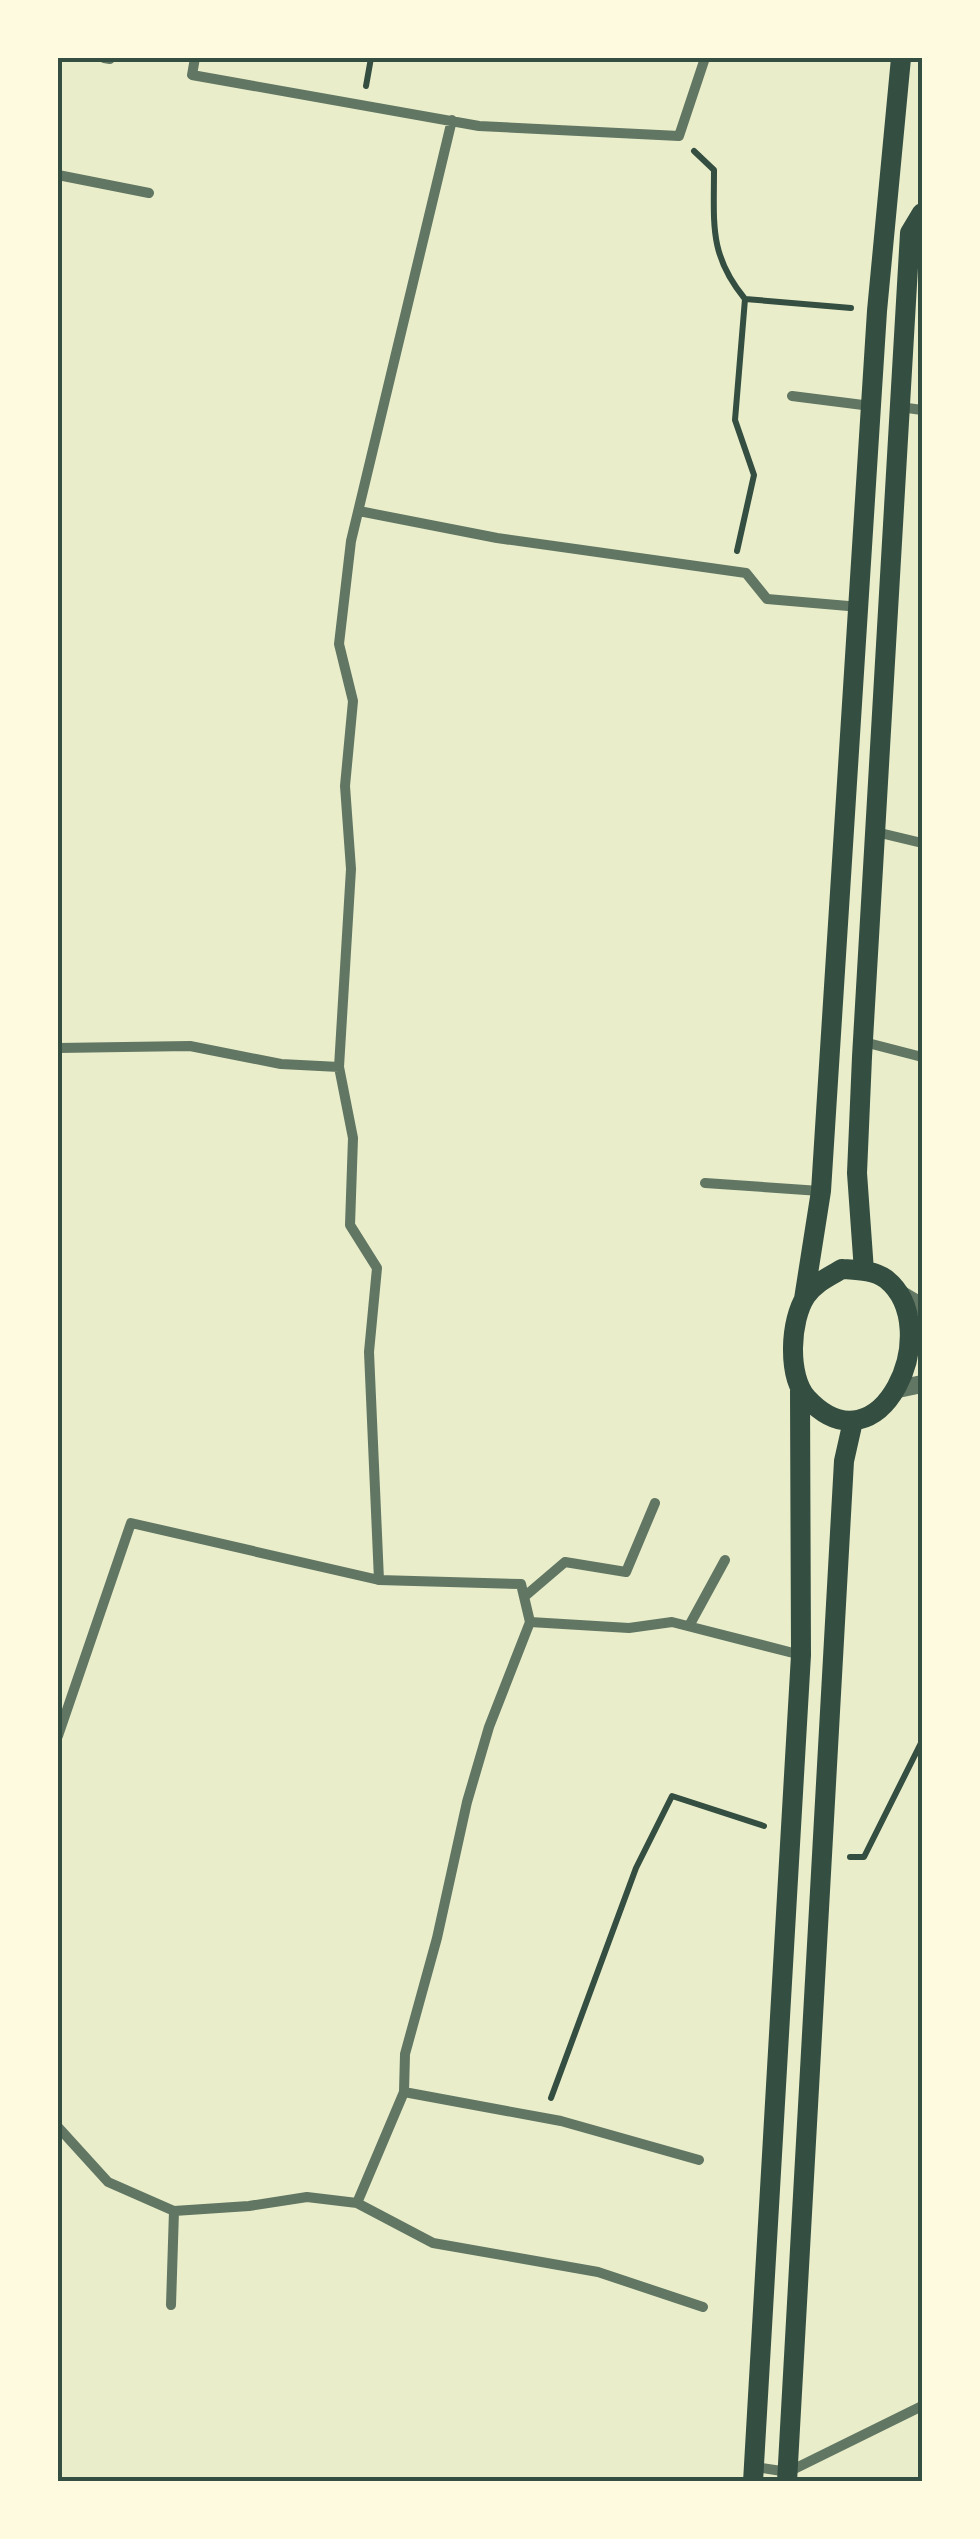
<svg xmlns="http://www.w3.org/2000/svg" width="980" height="2539" viewBox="0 0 980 2539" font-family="'Space Grotesk',sans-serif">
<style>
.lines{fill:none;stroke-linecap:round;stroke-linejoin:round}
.path{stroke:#344e41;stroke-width:6}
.minor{stroke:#617663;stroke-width:10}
.tertiary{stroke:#617663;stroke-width:18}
.secondary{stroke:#344e41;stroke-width:20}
.neatline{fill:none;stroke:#344e41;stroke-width:4}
</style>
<rect width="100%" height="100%" fill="#e9edc9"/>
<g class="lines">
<path class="path" d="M366 86 371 58
M694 151 714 170C714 225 709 255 745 299L735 420 754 475 737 551
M745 299 851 308
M850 1857H864L922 1741
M551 2098 636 1868 672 1796 764 1826"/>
<path class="minor" d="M104 58 110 59
M195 58 192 75 479 126 679 136 705 58
M452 120 351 541 339 644 353 701 345 786 351 869 339 1067 353 1138 350 1225 377 1268 369 1352 379 1580 521 1584 530 1622 629 1628 672 1622 801 1655
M58 175 149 193
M792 396 871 406
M900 407 922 410
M359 511 497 538 746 573 767 599 860 607
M876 832 922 843
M864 1042 922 1057
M58 1048 190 1046 281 1064 339 1067
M705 1183 820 1191
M524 1597 565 1562 626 1572 655 1503
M689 1626 725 1560
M58 1736 131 1523 379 1580
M404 2092 561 2121 699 2160
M58 2127 108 2182 174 2211 249 2206 307 2197 357 2203 433 2243 598 2272 703 2307
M357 2203 404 2092 405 2054 437 1938 467 1802 489 1727 530 1622
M171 2305 174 2211
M755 2467 788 2472 922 2406"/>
<path class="tertiary" d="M900 1294 922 1307
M898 1389 922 1384"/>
<path class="secondary" d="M842 1269C856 1270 874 1270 886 1279 947 1328 880 1477 807 1398 787 1376 790 1320 806 1296 815 1283 828 1277 842 1269Z
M864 1271 857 1173 862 1057 910 233 922 213
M804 1299 821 1191 877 311 901 58
M753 2482 801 1655 800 1391
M787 2482 844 1461 853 1421"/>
</g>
<rect width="980" height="2539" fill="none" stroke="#fefae0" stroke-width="120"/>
<rect x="60" y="60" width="860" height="2419" class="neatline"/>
</svg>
